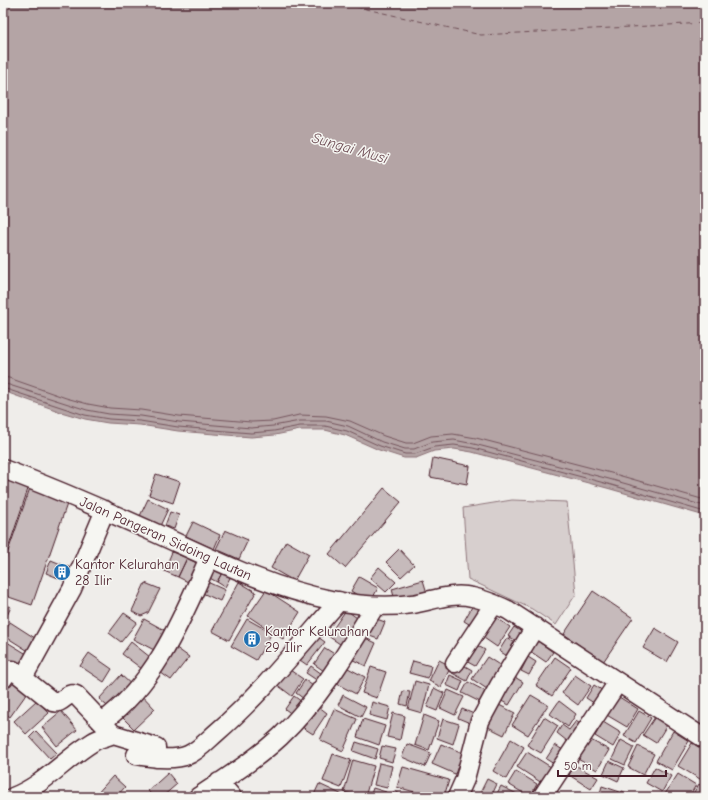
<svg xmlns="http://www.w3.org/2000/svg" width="708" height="800" viewBox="0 0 708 800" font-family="'Comic Neue',sans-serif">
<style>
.green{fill:#d7cfce;stroke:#90777c}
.water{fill:#b4a4a5;stroke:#8a6f74}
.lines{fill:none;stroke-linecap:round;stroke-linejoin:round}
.shore{stroke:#74545c;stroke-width:1}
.ferry{stroke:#6f4e56;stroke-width:1;stroke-dasharray:5 4;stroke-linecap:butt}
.building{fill:#c6babb;stroke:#4a1f2b}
.minor-casing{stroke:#4a1f2b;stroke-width:21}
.minor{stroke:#f6f6f2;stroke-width:18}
.labels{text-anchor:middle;stroke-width:3;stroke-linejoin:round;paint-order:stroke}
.street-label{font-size:14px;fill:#4a1f2b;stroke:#f6f6f2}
.poi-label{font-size:14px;fill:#4a1f2b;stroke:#f6f6f2;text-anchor:start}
.water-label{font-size:15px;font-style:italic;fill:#6f4e56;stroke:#f6f6f2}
</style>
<rect width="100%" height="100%" fill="#efedea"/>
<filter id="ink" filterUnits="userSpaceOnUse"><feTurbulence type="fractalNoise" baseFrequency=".025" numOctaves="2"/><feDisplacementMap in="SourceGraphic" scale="8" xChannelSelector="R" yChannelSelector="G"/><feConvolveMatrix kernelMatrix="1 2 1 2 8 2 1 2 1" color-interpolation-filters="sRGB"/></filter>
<g filter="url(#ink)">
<path class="green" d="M512 500 567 502 576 594 556 625 532 609 468 579 463 508Z"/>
<path class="water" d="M3 3H705V516L607 488 472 452 454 449 434 451 416 458H404L379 450 345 435 325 430H300L275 435 251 437 178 431 140 425 108 423 85 419 61 412 3 391Z"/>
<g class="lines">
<path class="shore" d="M3 377 9 378 66 398 88 404 110 408 141 410 179 416 251 422 273 421 299 415 326 416 350 421 384 436 406 443H413L431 436 453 434 476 438 611 473 705 500
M3 383 87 410 109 414 141 416 179 422 251 428 273 426 300 421H326L348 426 382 442 405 449H414L432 442 454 440 474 444 609 479 705 506
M3 388 85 415 109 419 140 421 178 427 251 433 274 431 300 426H325L347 431 380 446 405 454H415L434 447 454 445 473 448 608 484 705 512"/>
<path class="ferry" d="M339 3 481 35 705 23"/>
</g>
<path class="building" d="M433 458 470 466 467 484 430 477Z
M156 474 180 482 173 503 149 495Z
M3 478 29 486 3 564Z
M30 488 68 501 32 605 3 595V566Z
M384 488 401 502 345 568 329 554Z
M148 499 168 509 160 526 140 516Z
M170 512 179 515 174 529 165 526Z
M193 522 220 535 214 549 186 536Z
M225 530 248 540 239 559 216 549Z
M286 541 309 554 294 581 271 568Z
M399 549 414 565 401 577 386 562Z
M172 552 187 558 178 577 164 571Z
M187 558 199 564 190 583 178 577Z
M51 560 78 571 73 584 46 573Z
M210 564 223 571 217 582 204 575Z
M379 567 396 582 386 592 370 578Z
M223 571 231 576 225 587 217 582Z
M359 577 378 588 370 603 351 591Z
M423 580 427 593 395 601 392 589Z
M205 581 225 590 220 601 200 592Z
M239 582 256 592 229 640 212 631Z
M145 583 160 589 148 613 141 616 132 611Z
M266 590 300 612 283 639 248 616Z
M593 591 633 618 603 662 564 634Z
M3 603 11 607 3 624Z
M473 605 486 613 477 629 464 621Z
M346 610 364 623 346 648 328 636Z
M124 613 137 622 121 642 109 633Z
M494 616 510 627 497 647 481 636Z
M371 617 385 622 378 639 364 634Z
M144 619 166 631 156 651 133 639Z
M247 619 272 633 256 660 231 646Z
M10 622 38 640 30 652 3 635Z
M514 627 525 634 520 643 508 636Z
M655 628 678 642 667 662 643 648Z
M315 635 325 642 307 665 297 658Z
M361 636 376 643 366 666 351 659Z
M532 637 553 652 546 662 524 647Z
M507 638 522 647 514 660 499 651Z
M7 642 30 656 21 670 3 669V649Z
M131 642 155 661 146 672 122 654Z
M473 643 485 650 475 666 464 660Z
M175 647 189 657 171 680 157 670Z
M325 648 336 655 324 671 314 664Z
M89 653 112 669 104 682 80 666Z
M487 657 501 666 487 689 472 679Z
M528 657 536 662 529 675 521 671Z
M555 657 571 668 552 696 536 685Z
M439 660 451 666 441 687 429 681Z
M413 661 431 666 428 678 409 673Z
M458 662 472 670 467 681 452 673Z
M311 666 322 674 318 681 306 673Z
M346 667 365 677 356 694 337 684Z
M371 667 386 672 377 698 362 693Z
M287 668 303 679 292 696 276 684Z
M508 673 523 682 509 705 494 697Z
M121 675 135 688 114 712 99 699Z
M450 675 463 681 459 691 446 685Z
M575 675 591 686 578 705 562 693Z
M13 677 30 689 10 717 3 712V690Z
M305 680 317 689 308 702 296 693Z
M415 681 429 685 422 713 408 709Z
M468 682 485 691 480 702 462 693Z
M594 685 608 694 600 707 586 698Z
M434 688 444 693 437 711 427 707Z
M448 690 464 697 455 715 440 708Z
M403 691 410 692 407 706 400 704Z
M139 692 155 709 134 729 118 713Z
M343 695 366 707 361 717 338 705Z
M531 695 548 705 528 735 512 725Z
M616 695 638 709 627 727 605 714Z
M294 696 306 705 297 718 285 709Z
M37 700 49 713 26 734 14 721Z
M491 701 515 713 504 735 480 723Z
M559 701 576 714 568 727 550 714Z
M372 702 390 707 387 720 369 715Z
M314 703 327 713 313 734 299 725Z
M334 709 357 719 343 751 320 740Z
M462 709 474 714 470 723 458 718Z
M61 711 77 730 57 746 42 727Z
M639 711 651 718 636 743 624 736Z
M393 713 405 716 400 740 387 737Z
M424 715 439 721 429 750 415 745Z
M544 717 558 726 541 753 527 745Z
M655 717 667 725 656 743 643 735Z
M363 719 385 726 379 745 357 737Z
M443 719 459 724 453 744 437 738Z
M576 721 585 728 572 745 557 733 562 725 569 730Z
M603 722 621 733 613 747 595 736Z
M36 731 57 753 50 759 30 737Z
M673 731 689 741 672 770 656 761Z
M587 738 609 750 597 770 576 758Z
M511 739 524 747 506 779 493 771Z
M621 740 634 747 625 765 612 759Z
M356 742 378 749 375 759 353 751Z
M692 743 705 751V782L678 766Z
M407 744 431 753 425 767 402 757Z
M441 744 463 753 455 774 432 764Z
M555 745 566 752 557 766 546 759Z
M382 746 396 749 392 762 379 758Z
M638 746 654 754 643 775 628 767Z
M527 752 554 769 545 785 517 767Z
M333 754 351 760 341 788 323 781Z
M353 760 374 766 365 797 344 792Z
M609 761 624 768 618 781 603 774Z
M379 763 392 766 387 788 374 785Z
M575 765 598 778 591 789 569 775Z
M403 767 449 780 444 797H432L397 787Z
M655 767 671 776 662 792 646 783Z
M516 771 537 784 530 797 508 784Z
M168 773 177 784 162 797H154L148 791Z
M678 774 696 785 689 797H670L665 794Z
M113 776 125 787 116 797H94Z
M487 779 497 784 491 797H478Z
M319 784 347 797H313Z
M699 784 705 788V797H691Z
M501 786 523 797H495Z
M602 786 620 792 618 797H599Z
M373 788 386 792 384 797H370Z
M394 791 407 797H392Z
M622 791 635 796V797H620Z"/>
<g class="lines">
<g class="minor-casing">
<path id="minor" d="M3 469C57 489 109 512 162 536 217 561 271 588 331 600 357 605 385 608 412 604 431 601 452 592 472 597 484 599 497 605 508 610L705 739
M455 663 494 604
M23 678 72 589 105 510
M3 679 9 670H13L53 702C63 705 66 691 76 695L113 734 156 747V758
M102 722C157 682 182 618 209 558
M136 755C152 758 173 761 188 755 198 751 208 740 216 733 262 693 299 646 339 601
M219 782 232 797
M13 797C44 785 65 759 93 742 99 738 107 737 113 734
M198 797C226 778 255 760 280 737 319 700 347 652 375 606
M457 797 465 779 480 721 499 686 535 627
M542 797 618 682"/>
</g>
<use href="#minor" class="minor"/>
</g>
</g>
<defs>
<g id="building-disc" transform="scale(0.9)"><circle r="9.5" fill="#1f6fb2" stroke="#f6f6f2"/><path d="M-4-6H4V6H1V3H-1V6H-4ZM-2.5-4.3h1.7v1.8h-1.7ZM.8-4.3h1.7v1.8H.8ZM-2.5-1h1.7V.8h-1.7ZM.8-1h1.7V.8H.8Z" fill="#fff"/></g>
</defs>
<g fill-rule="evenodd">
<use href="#building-disc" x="62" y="572"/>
<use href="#building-disc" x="252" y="639"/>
</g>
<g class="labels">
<g class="street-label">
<text transform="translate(166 538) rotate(24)" y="5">Jalan Pangeran Sidoing Lautan</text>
</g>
<g class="poi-label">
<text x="75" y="569">Kantor Kelurahan<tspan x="75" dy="16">28 Ilir</tspan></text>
<text x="265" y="636">Kantor Kelurahan<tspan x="265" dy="16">29 Ilir</tspan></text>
</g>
<g class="water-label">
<text transform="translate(350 148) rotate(16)" y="5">Sungai Musi</text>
</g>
</g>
<rect width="708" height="800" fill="none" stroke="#f6f6f2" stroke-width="16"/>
<rect x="8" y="8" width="692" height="784" fill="none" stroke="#4a1f2b" stroke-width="1.5" filter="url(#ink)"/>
<path d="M558 770v6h108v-6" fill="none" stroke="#4a1f2b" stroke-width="2"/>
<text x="564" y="770" font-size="12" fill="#4a1f2b" stroke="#f6f6f2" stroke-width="3" paint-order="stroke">50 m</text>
</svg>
